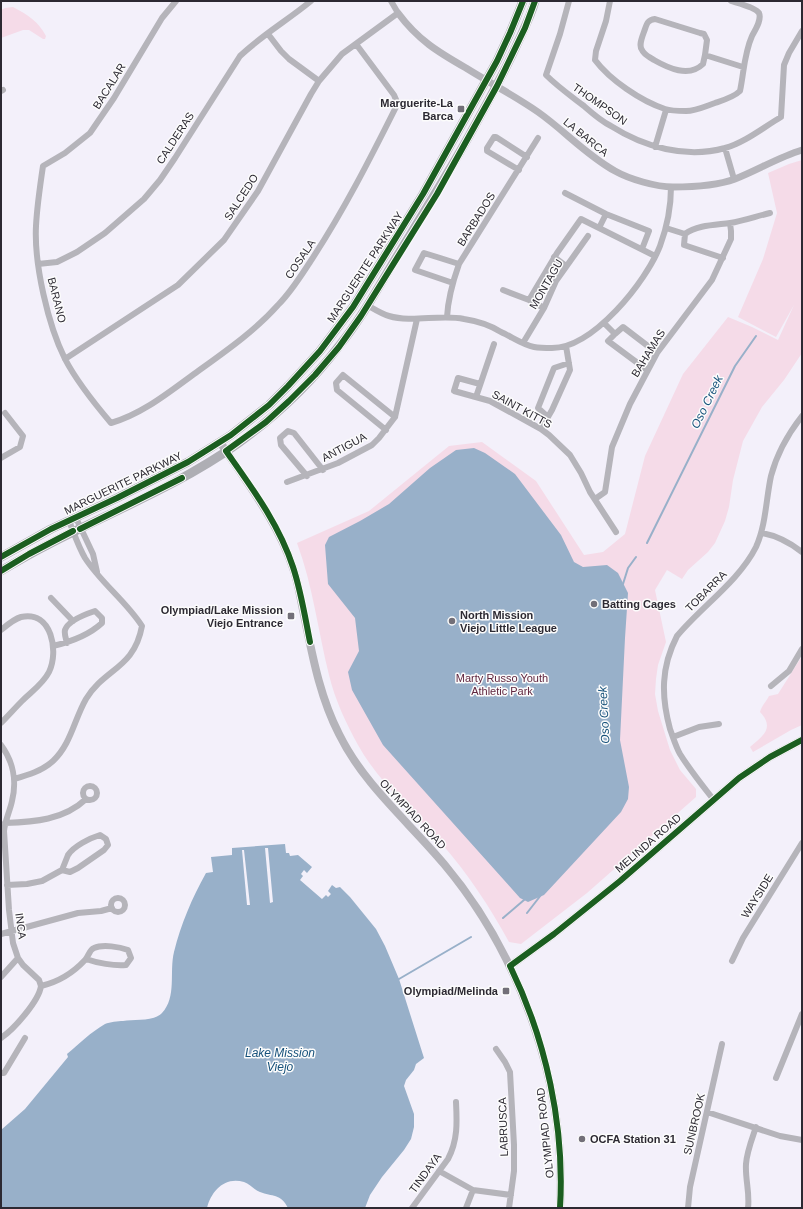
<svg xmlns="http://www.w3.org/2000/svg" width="803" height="1209" viewBox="0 0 803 1209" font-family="Helvetica,sans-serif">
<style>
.green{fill:#f5dbe8}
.water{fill:#98b0c9}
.pier{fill:#f3f0fa}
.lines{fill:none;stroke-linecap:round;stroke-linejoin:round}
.stream{stroke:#98b0c9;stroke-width:2}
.minor{stroke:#b5b4ba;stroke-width:6}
.tertiary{stroke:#b5b4ba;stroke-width:7}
.secondary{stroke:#b5b4ba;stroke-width:8}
.primary{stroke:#aeaeb4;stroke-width:9}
.cycleway-casing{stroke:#fcfcfc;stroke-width:8}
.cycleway{stroke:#1b5e20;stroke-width:6}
.poi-dot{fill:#726f78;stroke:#fcfcfc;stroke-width:1.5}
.labels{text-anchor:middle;stroke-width:3;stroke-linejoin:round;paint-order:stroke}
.street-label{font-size:11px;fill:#2c2932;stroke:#fcfcfc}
.poi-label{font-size:11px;font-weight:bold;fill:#2c2932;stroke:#fcfcfc;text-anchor:end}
.park-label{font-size:11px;fill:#60253e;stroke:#fcfcfc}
.water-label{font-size:12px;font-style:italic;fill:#17527b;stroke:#fcfcfc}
</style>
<rect width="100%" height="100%" fill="#f3f0fa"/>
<path class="green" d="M13 7C28 15 38 21 46 36L45 39H43L29 30H23L1 38V10L5 8Z
M802 160V353L784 380 762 407 743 441 733 480 729 507 725 521 715 543 708 552 688 570 682 579 667 570 655 590 666 642 658 665 656 679 655 694 658 711 670 750 680 770 696 789V797L587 893 521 944 509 942C490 907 468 874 442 844 414 812 379 783 358 745 346 723 335 700 329 675 318 631 313 586 297 543L369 511 449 446 482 442 536 481 584 555 603 552 625 534 645 456 683 374 728 317 752 327 778 340 794 305 776 337 738 317 763 259 777 213 768 173 789 164Z
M802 656V725L791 730 753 752 750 747C763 736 775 728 760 712 762 705 766 702 769 696L778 694Z"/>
<path class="water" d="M474 448 485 453 515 474 561 535 574 562 583 567 607 565 618 573 628 593 625 638 620 740 629 787 628 799 621 812 544 895 528 902 520 898 383 745 352 690 348 672 359 651 355 618 328 584 325 545 329 537 360 521 389 504 430 468 456 450Z
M285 844 286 853H289L290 856 298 855 312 867 307 873 304 870 301 874 303 876 300 880 322 899 326 895 328 897 331 894 328 891 332 885 336 888 340 887 350 897 376 929 385 946 399 979 424 1058 416 1064 414 1070 406 1080 404 1086 414 1114V1127L411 1139 404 1150 382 1177 370 1195 365 1208H288C281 1193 272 1197 260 1192 254 1190 250 1184 244 1182 225 1176 211 1191 207 1208H1V1130L25 1109 68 1057 67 1054C79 1044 91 1032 105 1024 110 1022 118 1021 123 1021 134 1019 153 1022 162 1013 177 997 169 972 174 952 181 924 192 898 206 873L213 872 211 857 232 855V848Z"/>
<path class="pier" d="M265 848H268L273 902 270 903Z
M242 850H244L250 905H247Z"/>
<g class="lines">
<path class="stream" d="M647 543 735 366 756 336
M623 584 628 568 636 557
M527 913 541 895
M503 918 524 900
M399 979 471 937"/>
<path class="minor" d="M176 1 162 18 114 98 90 133 65 153 43 166C40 186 37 206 36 226 34 264 48 325 65 359 77 382 94 403 111 423 142 414 168 393 194 374 223 353 254 332 278 305 292 291 302 274 312 259 344 210 370 159 396 107L397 102 394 95 356 44
M569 1 560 34 546 75C558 87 571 96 584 106 592 113 601 121 611 126 644 147 686 159 725 148 744 143 764 127 781 117L784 65 789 53 802 31
M610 1 606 21 596 51 595 60C610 80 641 101 665 109 671 111 679 111 686 111 696 111 706 106 715 103 724 100 734 97 740 91 744 72 744 54 752 36 755 30 762 20 759 13 755 7 737 3 731 1
M268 34 281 51 289 59 319 81
M705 55 703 64C689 78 668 68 654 60 650 57 644 55 642 50 638 45 643 35 645 29 647 23 648 20 655 19L700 33 704 34 707 40 705 55 743 67
M1 91 3 90
M655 147 666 110
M725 148 734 179
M519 170 487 151V148L494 137H496L527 157
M565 193 606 214 649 231 642 249
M599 228 606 214
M666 228 685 234C697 225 715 225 730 223 743 221 757 216 770 213
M685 234 684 245 723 258
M554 257 566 266
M38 264 57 262 77 252 105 233 144 199 160 180 175 158 240 56C262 35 288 20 311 1
M453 283 415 270 424 253 459 264
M503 290 529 300 544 308
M529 300 557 253 581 219 655 256
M367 305C374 309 382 314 389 316 412 323 440 314 464 319 477 321 490 325 501 332 512 337 523 345 534 347 540 348 547 348 552 348 593 348 646 282 660 246 667 227 671 207 671 187
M447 317C448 298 453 281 459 264L538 138
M604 323 615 334 608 341 647 370
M615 334 623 327 657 353
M523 343 544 308 556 281 588 236
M65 359 178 285 224 240 258 191 311 94 319 81 342 54 398 13 391 1
M480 384 458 378 454 391 490 401 541 429 549 435 570 455 581 473 590 492 616 532
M476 397 494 344
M548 417 538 408 554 368 569 363
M541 429 552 410 570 370 566 346
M386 430 337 390 336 383 343 375 395 417
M1 458 20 447 23 436 5 413
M307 476 281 445 280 438 288 431 294 433 323 470
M287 482 338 463 372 445 379 438 395 417 417 319
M595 499 605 492 612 447 630 404 657 353 712 280 731 239V231L730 223
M76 518 93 554 97 572
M762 533C778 536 789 542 802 552
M51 598 73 621
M1 630C7 625 14 619 21 617 52 610 59 652 49 672 43 684 31 692 22 701 15 708 8 716 1 723
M53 646C70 642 89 635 102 623V618L95 611C86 614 68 621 65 630 64 634 66 639 67 643
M771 686 789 671 802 649
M673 737 699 727 719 724
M1 745C13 761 17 781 12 801 10 811 5 820 4 831L9 910 13 943 18 958 23 965 39 980 41 986
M14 779C28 775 42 771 53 761 71 744 74 720 86 699 105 668 134 669 142 626 126 601 101 583 85 558 78 546 74 533 69 521
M83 793a7 7 0 1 1 14 0a7 7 0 1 1-14 0Z
M713 799C702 785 690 770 680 754 676 747 673 737 670 729 661 696 661 667 677 636 701 607 739 581 756 547 766 525 766 499 771 476 777 453 788 434 802 416
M5 823C34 822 64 820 86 799
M7 885 27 884 42 881 62 870 70 872 78 868 104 850 108 845 106 839 100 835C90 838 74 846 68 855 66 860 64 865 62 870
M111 905a7 7 0 1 1 14 0a7 7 0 1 1-14 0Z
M1 934 78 913 101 911 112 908
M732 961 743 938 802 843
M1 977 18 958
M1 1038C14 1029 39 1001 41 986 58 982 73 973 85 960 89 956 89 950 94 948 103 944 120 947 128 950L131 958 126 965C114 966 97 963 86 959
M496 1049 505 1062 510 1072 514 1145V1171L509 1208
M1 1073H4L25 1038
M776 1078 802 1014
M707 1112 780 1136 802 1140
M439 1171 473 1190 511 1195
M412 1208 448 1159C458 1140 457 1122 456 1102
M466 1208 473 1190
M688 1208 690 1187 722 1044
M748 1208C750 1193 745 1179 746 1164 747 1151 752 1139 756 1127"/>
<path class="tertiary" d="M398 13C418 40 438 52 466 68 490 83 515 96 538 112 565 131 586 155 615 171 629 179 656 187 673 187 693 187 716 186 735 179 758 170 779 157 802 150"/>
<path class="secondary" d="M220 442C247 483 278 522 293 568 298 582 300 596 303 610 312 653 319 695 339 734 364 785 408 821 444 864 522 957 567 1087 560 1208
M510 966 554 934 620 881 739 778 770 757 802 740"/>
<path class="primary" d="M1 557 51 529 117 498 188 462 231 435 269 405 288 386 320 351 353 307 423 194 497 61 510 33 523 1
M1 571C77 524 164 496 237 444 275 417 311 383 339 346 361 319 378 288 396 258 421 217 446 177 469 136 486 105 504 74 518 42 524 29 531 15 535 1"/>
<g class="cycleway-casing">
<path id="cycleway" d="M80 529 182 478
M1 557 51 529 117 498 188 462 231 435 269 405 288 386 320 351 353 307 423 194 497 61 510 33 523 1
M1 571 29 554 73 531
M310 642C305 617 301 591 293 567 279 524 252 488 226 451L266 422 289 401 315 375 339 347 361 316 437 194 497 86 525 28 535 1
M560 1208C565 1126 546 1040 510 966L554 934 620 881 739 778 770 757 802 740"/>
</g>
<use href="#cycleway" class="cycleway"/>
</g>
<g class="poi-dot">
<rect x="457" y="105" width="8" height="8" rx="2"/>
<circle cx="594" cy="604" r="4"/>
<rect x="287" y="612" width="8" height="8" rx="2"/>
<circle cx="452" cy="621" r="4"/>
<rect x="502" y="987" width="8" height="8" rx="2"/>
<circle cx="582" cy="1139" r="4"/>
</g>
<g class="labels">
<g class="street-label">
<text transform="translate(109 86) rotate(-58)" y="4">BACALAR</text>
<text transform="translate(600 104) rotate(35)" y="4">THOMPSON</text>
<text transform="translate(586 137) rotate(39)" y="4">LA BARCA</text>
<text transform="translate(175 138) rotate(-57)" y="4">CALDERAS</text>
<text transform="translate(241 197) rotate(-57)" y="4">SALCEDO</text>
<text transform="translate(476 219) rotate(-58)" y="4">BARBADOS</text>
<text transform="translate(300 259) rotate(-56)" y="4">COSALA</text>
<text transform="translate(365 267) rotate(-57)" y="4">MARGUERITE PARKWAY</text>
<text transform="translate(546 284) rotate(-60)" y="4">MONTAGU</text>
<text transform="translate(57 300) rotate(76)" y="4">BARANO</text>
<text transform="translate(648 353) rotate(-58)" y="4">BAHAMAS</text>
<text transform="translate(522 409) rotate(29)" y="4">SAINT KITTS</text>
<text transform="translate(344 447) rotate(-28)" y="4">ANTIGUA</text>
<text transform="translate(123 483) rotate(-26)" y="4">MARGUERITE PARKWAY</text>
<text transform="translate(706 591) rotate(-45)" y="4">TOBARRA</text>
<text transform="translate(413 814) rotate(47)" y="4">OLYMPIAD ROAD</text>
<text transform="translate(648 843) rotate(-41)" y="4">MELINDA ROAD</text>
<text transform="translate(757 896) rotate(-58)" y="4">WAYSIDE</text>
<text transform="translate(21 926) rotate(82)" y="4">INCA</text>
<text transform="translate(694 1124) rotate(-77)" y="4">SUNBROOK</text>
<text transform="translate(503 1127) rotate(-92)" y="4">LABRUSCA</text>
<text transform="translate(545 1133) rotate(-96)" y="4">OLYMPIAD ROAD</text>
<text transform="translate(425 1173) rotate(-54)" y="4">TINDAYA</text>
</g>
<g class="poi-label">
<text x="453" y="107">Marguerite-La<tspan x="453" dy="13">Barca</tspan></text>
<text x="602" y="608" text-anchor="start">Batting Cages</text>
<text x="283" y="614">Olympiad/Lake Mission<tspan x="283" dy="13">Viejo Entrance</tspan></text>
<text x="460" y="619" text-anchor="start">North Mission<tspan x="460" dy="13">Viejo Little League</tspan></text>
<text x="498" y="995">Olympiad/Melinda</text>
<text x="590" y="1143" text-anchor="start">OCFA Station 31</text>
</g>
<g class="park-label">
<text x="502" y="682">Marty Russo Youth<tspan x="502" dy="13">Athletic Park</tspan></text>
</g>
<g class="water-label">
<text transform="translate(707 402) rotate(-64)" y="4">Oso Creek</text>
<text transform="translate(604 715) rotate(-93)" y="4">Oso Creek</text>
<text x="280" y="1057">Lake Mission<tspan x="280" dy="14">Viejo</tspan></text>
</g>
</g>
<rect width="803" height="1209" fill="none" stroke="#2c2932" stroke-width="4"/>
</svg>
